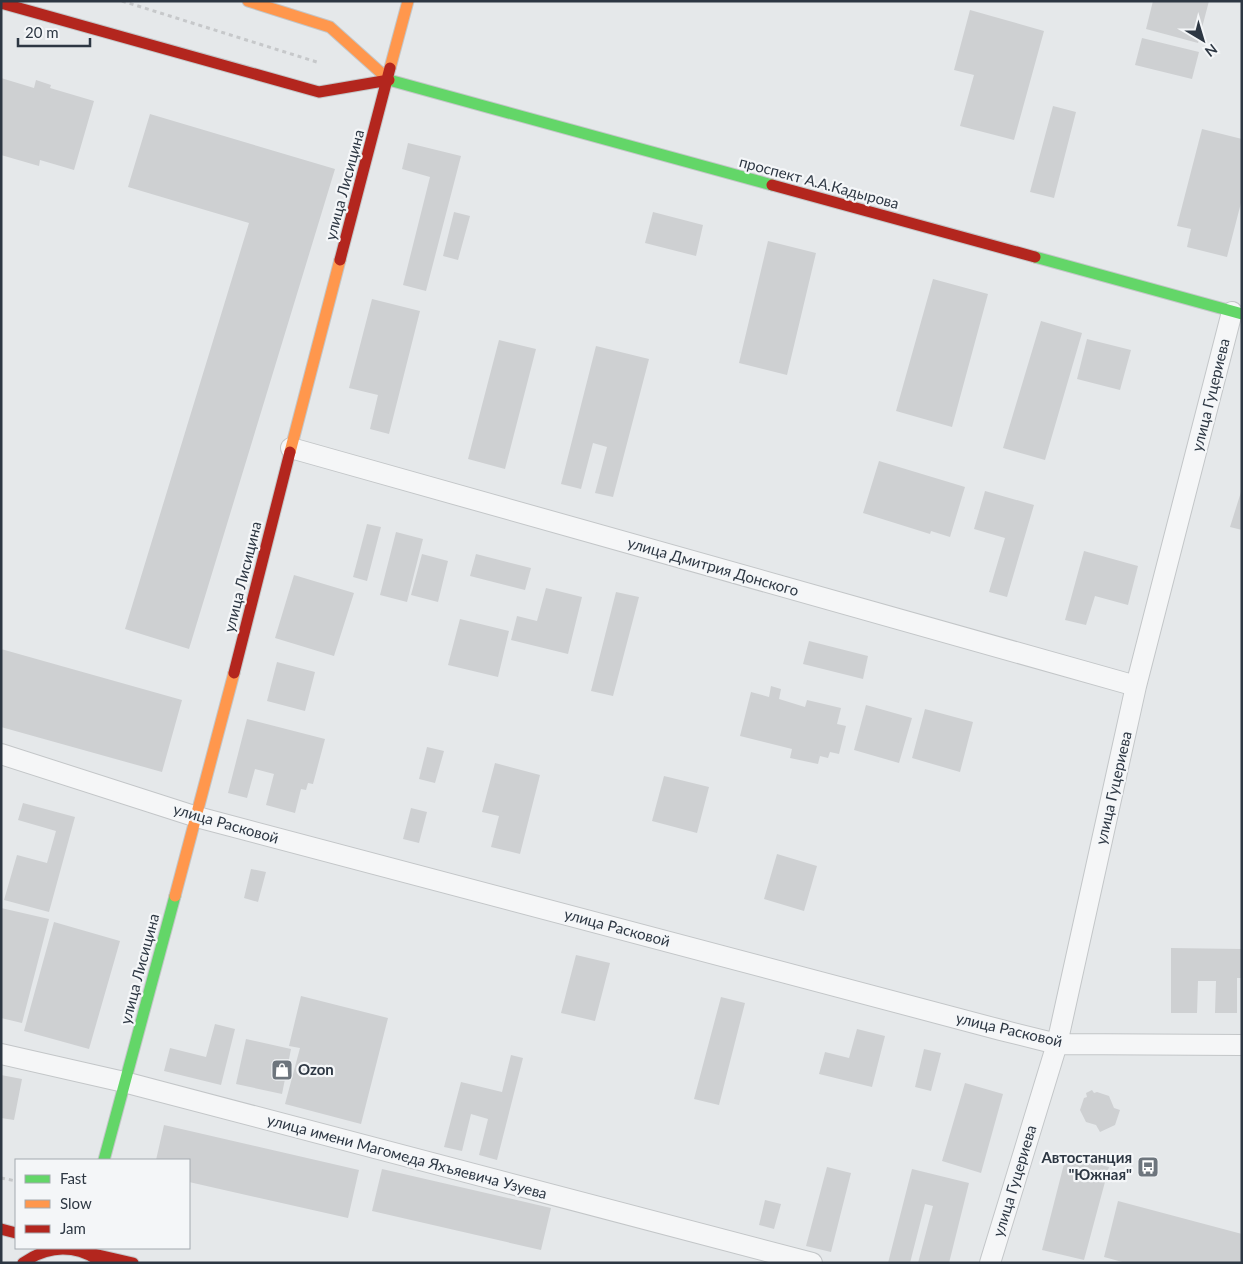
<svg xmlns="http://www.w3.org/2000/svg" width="1243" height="1264" viewBox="0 0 1243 1264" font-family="Lato,sans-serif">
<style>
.building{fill:#ced0d2}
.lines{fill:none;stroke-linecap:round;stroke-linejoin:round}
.street-casing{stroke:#c3c6c8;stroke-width:22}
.fast-casing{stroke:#c3c6c8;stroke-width:13}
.slow-casing{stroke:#c3c6c8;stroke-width:13}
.jam-casing{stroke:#c3c6c8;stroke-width:13}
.path{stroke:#c6c8ca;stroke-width:3;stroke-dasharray:4 4;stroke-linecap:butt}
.street{stroke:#f5f6f7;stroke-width:20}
.fast{stroke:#63d668;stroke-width:11}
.slow{stroke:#ff974d;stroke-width:11}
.jam{stroke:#b3261e;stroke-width:11}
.labels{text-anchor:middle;stroke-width:4.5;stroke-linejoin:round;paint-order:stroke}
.street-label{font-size:15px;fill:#2d3743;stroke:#f4f6f8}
.poi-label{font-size:15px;font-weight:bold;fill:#2d3743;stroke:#f4f6f8;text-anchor:start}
</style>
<rect width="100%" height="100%" fill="#e5e8ea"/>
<path class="building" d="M1153 1H1209L1198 43 1146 29Z
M970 10 1044 31 1014 140 960 126 974 75 954 70Z
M1142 38 1199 52 1192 79 1135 65Z
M1 78 34 88 36 80 51 85 50 88 94 101 74 170 40 160 39 166 1 155Z
M1053 106 1076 112 1054 198 1030 192Z
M150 114 335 169 189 649 125 629 249 223 128 187Z
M1202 129 1242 139V199L1227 257 1187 247 1191 229 1177 226Z
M408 143 461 156 426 291 403 285 430 177 402 169Z
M454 212 470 216 458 260 443 256Z
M653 212 703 225 696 256 645 243Z
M768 241 816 253 787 375 739 363Z
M933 279 988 294 952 427 896 411Z
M372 299 420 311 389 434 370 429 378 395 349 388Z
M1041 321 1082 333 1045 460 1003 448Z
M1087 339 1131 350 1120 390 1077 379Z
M499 340 536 349 505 469 468 459Z
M596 346 649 359 613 497 595 493 607 447 593 443 581 489 561 484Z
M879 461 965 487 950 537 931 531 930 534 863 513Z
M985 491 1034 505 1007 597 989 592 1005 538 974 529Z
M1241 492H1242V530L1230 527Z
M367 524 381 527 367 581 353 577Z
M396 532 423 539 407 602 380 595Z
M1084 551 1138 566 1128 605 1095 596 1086 625 1065 620Z
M422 554 448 561 438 602 411 595Z
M476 554 531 568 525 590 470 576Z
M294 575 354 593 334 656 275 638Z
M546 588 582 597 568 654 511 640 517 616 537 621Z
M616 592 639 597 613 696 591 691Z
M460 619 509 631 498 677 448 665Z
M809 641 868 656 863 679 803 664Z
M1 649 182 700 162 772 1 727Z
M277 662 315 672 305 711 267 701Z
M771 686 781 689 779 699 805 707 807 700 841 708 837 724 846 726 839 754 830 752 828 758 820 756 818 764 790 758 792 749 740 736 751 692 769 697Z
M866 705 912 718 899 763 854 750Z
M925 709 973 722 960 772 912 758Z
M247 719 325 739 313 784 308 783 306 790 301 789 295 813 266 805 274 774 255 769 247 798 228 793Z
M427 747 444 751 435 783 419 779Z
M495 763 540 775 520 854 491 847 499 816 482 812Z
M664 776 709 787 697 833 652 821Z
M23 803 75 817 49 912 4 900 17 855 47 863 56 831 18 820Z
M411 808 427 812 419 843 403 839Z
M777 854 817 866 804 911 764 899Z
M251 869 266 872 258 902 244 898Z
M1 908 49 919 22 1023 1 1018Z
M54 922 120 941 89 1049 24 1031Z
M1171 948 1242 949V978H1237V1013H1215L1216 981H1198L1197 1013H1171Z
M576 955 610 963 595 1021 561 1013Z
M301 996 388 1018 361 1124 285 1104 300 1048 289 1046Z
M721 997 745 1003 719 1105 694 1099Z
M215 1024 235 1029 221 1085 164 1071 170 1048 206 1057Z
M857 1029 885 1036 872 1087 819 1074 825 1052 849 1058Z
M246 1039 291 1049 282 1094 236 1084Z
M924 1049 941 1053 931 1091 915 1087Z
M511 1055 523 1058 497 1160 479 1155 488 1119 471 1114 462 1151 444 1147 461 1082 502 1092Z
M1 1075 22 1079 14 1120 1 1118Z
M965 1083 1003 1094 981 1173 942 1161Z
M1092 1090 1094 1093 1097 1092 1109 1096 1114 1108 1120 1110 1115 1125 1100 1132 1096 1125 1086 1122 1080 1110 1084 1098 1087 1097 1086 1093Z
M164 1125 359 1170 348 1218 189 1182V1160H156Z
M1066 1156 1109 1167 1084 1260 1042 1250Z
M827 1167 851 1173 831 1252 806 1246Z
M382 1169 551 1208 541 1250 372 1211Z
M912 1169 969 1183 949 1263H918L933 1206 925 1204 910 1263H888Z
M765 1200 781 1204 774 1229 759 1225Z
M1118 1201 1242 1234V1255L1240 1263H1126L1104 1257Z"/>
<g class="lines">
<g class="street-casing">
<path id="street" d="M291 448 1136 686
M1 754 197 817 1001 1030 1057 1044 1242 1045
M1 1054 124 1082 812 1263
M990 1263 1057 1044 1136 686 1232 312"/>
</g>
<g class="fast-casing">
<path id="fast" d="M389 80 772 185
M1035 257 1242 314
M104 1160 175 896"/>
</g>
<g class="slow-casing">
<path id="slow" d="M248 1 330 27 389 80
M390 68 408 1
M290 452 340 260
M175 896 234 673"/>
</g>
<g class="jam-casing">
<path id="jam" d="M1 3 319 92 389 80
M772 185 1035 257
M340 260 390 68
M234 673 290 452
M1 1229 16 1233
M85 1252 133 1263
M23 1263C48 1245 77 1244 102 1263"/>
</g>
<path class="path" d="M122 1 320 63
M1 1178 16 1181"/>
<use href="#street" class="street"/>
<use href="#fast" class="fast"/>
<use href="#slow" class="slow"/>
<use href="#jam" class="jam"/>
</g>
<defs>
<g id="shop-square" transform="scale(1.125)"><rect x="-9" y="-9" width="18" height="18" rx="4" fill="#6d757d" stroke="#f4f6f8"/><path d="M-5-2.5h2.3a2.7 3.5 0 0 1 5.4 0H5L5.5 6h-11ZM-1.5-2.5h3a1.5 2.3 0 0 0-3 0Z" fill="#fff"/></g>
<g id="bus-square" transform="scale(1.125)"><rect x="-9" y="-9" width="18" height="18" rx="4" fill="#6d757d" stroke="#f4f6f8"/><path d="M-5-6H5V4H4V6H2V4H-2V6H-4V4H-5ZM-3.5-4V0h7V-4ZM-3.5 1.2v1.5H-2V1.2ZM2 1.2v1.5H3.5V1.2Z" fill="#fff"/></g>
</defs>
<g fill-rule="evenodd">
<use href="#shop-square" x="282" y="1070"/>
<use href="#bus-square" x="1148" y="1167"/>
</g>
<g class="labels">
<g class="street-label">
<text transform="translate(819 183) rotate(15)" y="5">проспект А.А.Кадырова</text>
<text transform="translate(345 185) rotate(-75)" y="5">улица Лисицина</text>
<text transform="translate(1211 395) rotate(-76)" y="5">улица Гуцериева</text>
<text transform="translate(713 567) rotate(16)" y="5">улица Дмитрия Донского</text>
<text transform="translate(243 577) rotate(-76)" y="5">улица Лисицина</text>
<text transform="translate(1114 788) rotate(-77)" y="5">улица Гуцериева</text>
<text transform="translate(226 824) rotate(16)" y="5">улица Расковой</text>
<text transform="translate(617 928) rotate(15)" y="5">улица Расковой</text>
<text transform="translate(140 969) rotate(-75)" y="5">улица Лисицина</text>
<text transform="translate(1009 1030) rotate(13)" y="5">улица Расковой</text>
<text transform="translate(407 1157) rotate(15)" y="5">улица имени Магомеда Яхъяевича Узуева</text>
<text transform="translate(1015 1181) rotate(-73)" y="5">улица Гуцериева</text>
</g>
<g class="poi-label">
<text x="298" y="1075">Ozon</text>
<text x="1132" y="1163" text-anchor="end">Автостанция<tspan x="1132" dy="17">"Южная"</tspan></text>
</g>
</g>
<rect width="1243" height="1264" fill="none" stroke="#2d3743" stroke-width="5"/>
<rect x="15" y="1159" width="175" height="90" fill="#f4f6f8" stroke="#a4aab0"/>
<rect x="25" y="1175" width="25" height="8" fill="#63d668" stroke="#a4aab0"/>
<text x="60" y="1184" font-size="15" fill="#2d3743">Fast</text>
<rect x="25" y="1200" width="25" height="8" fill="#ff974d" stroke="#a4aab0"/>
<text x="60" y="1209" font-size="15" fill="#2d3743">Slow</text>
<rect x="25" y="1225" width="25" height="8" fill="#b3261e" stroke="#a4aab0"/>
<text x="60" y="1234" font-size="15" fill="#2d3743">Jam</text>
<g transform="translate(1203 40) rotate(142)" stroke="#f4f6f8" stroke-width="4" paint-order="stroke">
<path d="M0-4L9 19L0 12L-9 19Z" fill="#2d3743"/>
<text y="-8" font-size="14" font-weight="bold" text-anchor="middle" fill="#2d3743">N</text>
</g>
<path d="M18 38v8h72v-8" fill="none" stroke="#2d3743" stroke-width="2.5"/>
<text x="25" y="38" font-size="15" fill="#2d3743" stroke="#f4f6f8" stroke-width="4" paint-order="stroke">20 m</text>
</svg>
